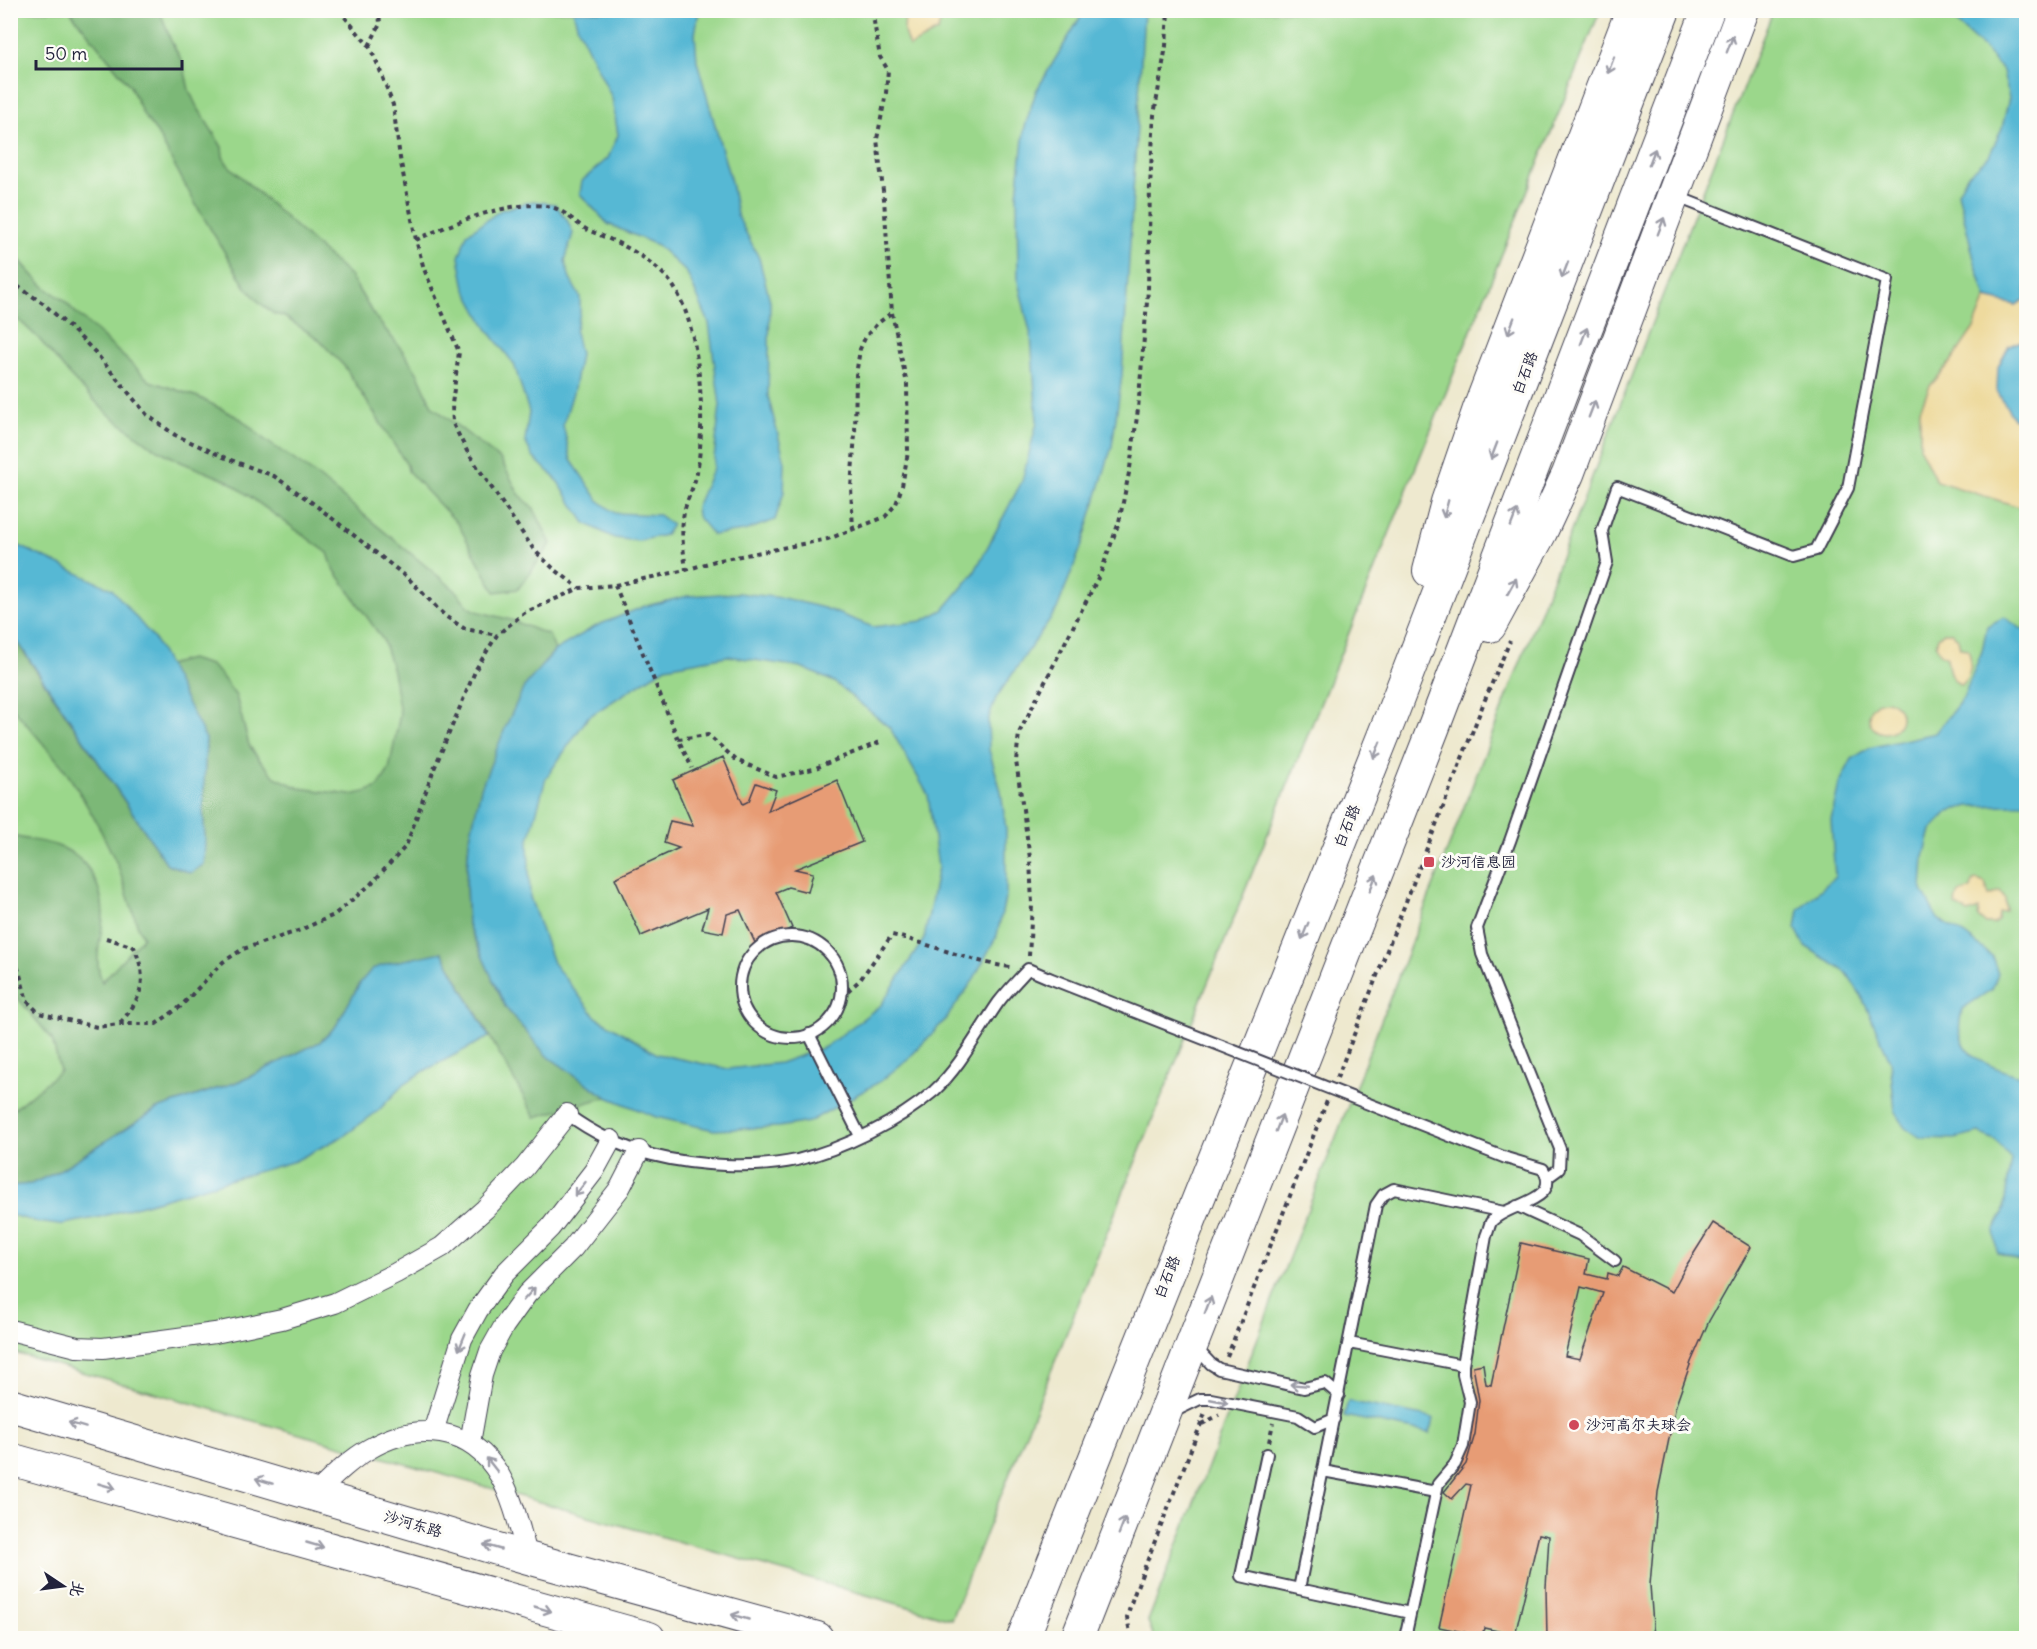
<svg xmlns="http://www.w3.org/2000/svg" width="2037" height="1649" viewBox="0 0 2037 1649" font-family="Delius,'LXGW WenKai TC',sans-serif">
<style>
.green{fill:#9bd78b;stroke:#5e7c63;stroke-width:1.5}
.forest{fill:#7cb877;stroke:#4f6d59;stroke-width:1.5}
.sand{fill:#eeda9e;stroke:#887e6c;stroke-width:1.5}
.water{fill:#56b8d4;stroke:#3c6d88;stroke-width:1.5;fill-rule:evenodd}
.building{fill:#e79c74;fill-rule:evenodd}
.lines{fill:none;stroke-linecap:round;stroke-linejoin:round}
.lane-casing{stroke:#414051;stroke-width:14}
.street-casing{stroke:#414051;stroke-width:22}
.primary-casing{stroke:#414051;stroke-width:34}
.path{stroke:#414051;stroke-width:4;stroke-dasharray:4.5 4.5;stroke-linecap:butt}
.lane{stroke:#fff;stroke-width:10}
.street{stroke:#fff;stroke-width:20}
.primary{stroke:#fff;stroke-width:32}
.lane-bridge-casing{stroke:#414051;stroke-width:14;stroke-linecap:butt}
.lane-bridge{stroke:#fff;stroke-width:10}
.oneway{stroke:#9c9ca7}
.poi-dot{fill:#d1495b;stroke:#fdfcf7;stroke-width:2}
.labels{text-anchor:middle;stroke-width:6;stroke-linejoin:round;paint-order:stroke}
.street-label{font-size:15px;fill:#22223b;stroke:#fdfcf7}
.poi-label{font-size:15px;fill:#22223b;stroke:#fdfcf7;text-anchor:start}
</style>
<rect width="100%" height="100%" fill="#fdfcf7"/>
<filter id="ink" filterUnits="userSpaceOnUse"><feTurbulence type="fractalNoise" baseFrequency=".0167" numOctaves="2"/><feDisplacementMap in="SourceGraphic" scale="12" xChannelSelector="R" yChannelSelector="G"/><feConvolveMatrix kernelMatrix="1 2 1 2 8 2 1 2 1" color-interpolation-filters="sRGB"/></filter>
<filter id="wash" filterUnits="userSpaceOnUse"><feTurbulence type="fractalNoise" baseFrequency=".008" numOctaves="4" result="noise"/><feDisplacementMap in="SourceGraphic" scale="24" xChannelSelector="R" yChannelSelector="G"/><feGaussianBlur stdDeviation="1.35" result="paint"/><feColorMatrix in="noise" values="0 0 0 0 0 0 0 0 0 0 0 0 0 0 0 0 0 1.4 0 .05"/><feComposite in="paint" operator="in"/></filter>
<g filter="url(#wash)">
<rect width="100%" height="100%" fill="#eee9cf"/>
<path class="green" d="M10 11H1600L951 1619 11 1352Z
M1773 11H2026V1638H1154L1148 1621Z"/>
<path class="forest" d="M70 11H160L171 41 183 63 189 90 196 105 222 147 223 157 228 165 351 277 373 314 402 350 418 374 432 406 501 460 519 494 534 509 551 544 518 589 495 592 458 524 408 471 407 465 345 367 316 337 283 316 274 314 259 302 245 286 196 205 157 133 144 116 130 86Z
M11 249C22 263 32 276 46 288 55 295 65 299 72 309L150 381 198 397 241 419 265 440 312 472 455 590 469 607 476 611 511 620 549 635 555 650 524 688 469 841 466 885 468 925 506 1008 546 1055 607 1097 535 1117 442 952 360 983 336 1026 320 1042 243 1080 157 1109 55 1173 31 1184 11 1186V1109L15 1108 60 1071 52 1039 11 990V835C26 841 45 840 60 847 87 857 102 885 103 913 103 940 92 954 102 982L143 937 138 927 118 866 98 825 78 790 63 767 11 706 10 632 167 864 191 873 205 839 203 809 206 739 167 665 190 659 210 665 220 674 236 696 249 745 258 758 275 777 299 788 351 795 365 792 378 787 389 770 400 714 393 671 383 640 333 568 328 553 228 481 181 462 151 446 107 413 71 377 39 339 20 321 11 317Z"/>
<path class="sand" d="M905 11H943L938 31 909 47 904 32Z
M1986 298 2016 305 2026 299V339L2009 346 2013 418 2026 425V509L1936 481 1920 448V409L1930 386 1950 363 1974 328Z
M1944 632H1952L1958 639 1960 648 1968 649C1973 661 1971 675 1962 685 1950 681 1948 668 1947 657L1940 653 1936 645 1938 637Z
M1869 717a16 16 0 1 1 32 0a16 16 0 1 1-32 0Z
M1977 880 1985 883 1989 896 2000 891 2005 898 2006 911 1999 913 1998 920 1994 924H1986L1978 917 1979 909 1968 913 1956 905 1955 901 1959 893 1971 889 1973 881Z"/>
<path class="water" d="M573 11H699L695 34 697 61 731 182 737 215 759 258 770 301 768 396 785 462 784 492 775 520 744 531 713 535 697 516 696 507 713 468 720 405 709 323 687 273 657 245 608 224 580 194 582 181 608 158 618 135 612 98 578 28Z
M1084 11H1144L1122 375 1112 446 1082 545 1057 609 996 698 988 720 989 750 1001 791 1006 830V894L997 935 972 982 945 1020 910 1057 881 1081 809 1122 779 1127 714 1130 656 1117 607 1097 546 1055 506 1008 468 925 466 885 469 841 481 788 506 726 524 687 555 650 596 626 645 606 688 596 738 593 783 598 824 608 873 627 922 621 943 610 974 573 1022 481 1037 422 1031 336 1018 282 1017 195 1024 130 1036 91ZM727 656 801 667 834 682 890 728 928 795 938 867 924 939 881 1005 825 1047 780 1063 728 1069 657 1054 596 1017 553 963 530 897 528 843 546 778 588 717 666 667Z
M1951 11H2026V299L2016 305 1986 298 1974 259 1958 192 1967 176 1989 156 2002 128 2009 98 2003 71 1986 50 1955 22Z
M533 201 555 204 567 220 573 233 565 261 570 279 580 297V313L575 332 580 354 574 389 563 425 571 460 599 501 615 513 659 515 672 525 665 535 638 541 614 538 585 523 556 479 533 457 525 441 529 412 514 364 488 330 465 288 459 257 467 234 501 210Z
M2026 339V425L2013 418 1997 391 1998 367 2009 346Z
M11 542 112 589 155 640 206 739 203 809 205 839 204 864 191 873 167 864 11 632Z
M2004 617 2026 632V802L2013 805 1970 806 1949 811 1931 830 1924 857 1922 890 1938 919 1965 935 1992 956 1998 974 1992 989 1962 1009C1961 1016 1958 1026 1960 1033 1966 1062 2001 1070 2026 1078V1258L2018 1261 1997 1252 1994 1231 2003 1214 2011 1159 1995 1140 1979 1133 1955 1139 1921 1138 1905 1127 1895 1111 1890 1061 1862 997 1847 973 1805 946 1796 929 1799 909 1835 877 1831 820 1839 784 1852 759 1869 748 1935 733 1963 698 1982 651 1987 626Z
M442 952 489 1037 426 1070 404 1084 378 1111 345 1135 295 1161 100 1217 59 1225 37 1222 11 1215V1186L31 1184 55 1173 157 1109 243 1080 320 1042 336 1026 360 983 372 969 390 963Z
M1348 1401 1433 1418 1430 1433 1344 1416Z"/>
<g id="blocks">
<path class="building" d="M723 757 743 804 749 801 756 783 776 790 768 811 837 780 862 842 795 869 813 873 808 892 788 887 776 892 792 928 756 945 740 910 727 914 723 933 702 929 708 908 641 936 615 878 679 848 664 843 670 821 693 826 673 780Z
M1713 1223 1751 1247 1709 1321 1691 1362 1676 1405 1658 1492 1650 1585 1654 1638H1547L1546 1588 1549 1536 1539 1534 1515 1635 1484 1628 1482 1636 1439 1627 1471 1485 1466 1484 1452 1499 1444 1492 1466 1464 1475 1434 1479 1400 1473 1366 1483 1364 1486 1384 1491 1385 1521 1243 1589 1259 1586 1274 1607 1279 1608 1273 1618 1276 1623 1267 1672 1292 1686 1266ZM1581 1287 1603 1293 1580 1359 1565 1356Z"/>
</g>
</g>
<g filter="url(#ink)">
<use href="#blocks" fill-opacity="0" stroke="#414051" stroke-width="1.5"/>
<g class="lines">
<g class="lane-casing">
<path id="lane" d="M740 987a51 51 0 1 1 102 0a51 51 0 1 1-102 0Z
M809 1034 860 1136
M567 1114C591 1132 623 1148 652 1155 695 1166 754 1169 797 1160 843 1149 898 1122 934 1091 960 1067 978 1032 998 1003 1007 991 1018 980 1028 969L1049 978
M1548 1177 1559 1169 1560 1149 1482 954 1477 928 1510 841 1607 562 1602 531 1617 487 1794 556 1816 550 1848 488 1887 280 1675 196
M1517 1206 1580 1235 1615 1261
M1349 1343 1463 1365
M1195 1347 1211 1364 1219 1369 1304 1388 1325 1383 1339 1395
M1173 1412 1200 1399H1211L1298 1416 1315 1427 1334 1419
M1267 1454 1241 1576 1299 1589
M1323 1471 1436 1492
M1410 1613 1299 1589 1376 1205 1383 1195 1394 1189 1504 1212
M1405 1638 1438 1484 1455 1464 1463 1446 1470 1402 1463 1374V1365L1486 1236C1488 1232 1489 1226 1491 1222 1506 1203 1563 1202 1543 1169L1506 1158"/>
</g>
<g class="street-casing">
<path id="street" d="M10 1330 77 1347 103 1348 215 1333 282 1319 335 1303 396 1273 442 1247 485 1209 525 1167 567 1114
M433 1432 462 1339 478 1310 504 1274 550 1228 594 1171 611 1140
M470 1443 482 1375 490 1351 504 1326 527 1294 573 1248 620 1188 639 1151
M313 1496C331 1479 348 1461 369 1449 416 1421 471 1426 500 1476 514 1501 520 1530 528 1558"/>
</g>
<g class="primary-casing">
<path id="primary" d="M1429 571 1447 502 1479 409 1632 10
M1490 626 1541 532 1568 474 1743 10
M10 1405 528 1558 817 1638
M10 1459 649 1638
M1023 1638 1392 714 1664 10
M1077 1638 1433 729 1708 10"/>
</g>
<path class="path" d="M339 10 369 46 378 65 393 105 400 158 416 240 424 269 459 352 452 404 453 424 468 453 534 550 553 568 579 588
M369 46 380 24 379 10
M416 240C450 224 514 198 551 207 567 211 576 225 590 231 618 242 646 255 667 278 702 317 706 423 697 472 694 489 684 503 683 520 681 536 684 554 686 570
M10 281 44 304 77 334 95 352 147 415 175 435 228 459 274 476 314 504 408 578 445 616 465 629 497 635
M853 530 851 487 855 434 856 375 860 349 866 336 877 324 891 313
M615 585 678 739 692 768
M678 739 708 735 736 760 776 777 813 769 880 742
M106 938 134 947C148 980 143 997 120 1023
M771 938V940
M10 950 19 971 27 1001 39 1013 97 1027 119 1024H156L180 1007 223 962 243 949 298 931 334 915 370 885 406 846 434 769 476 669 497 635 524 613 580 588 615 585 686 570 715 561 828 539 885 517 896 504 902 486 908 452 907 384 892 313 884 199 877 139 886 93 888 70 880 57 872 10
M1029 956 1032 905 1030 858 1016 761 1019 733 1101 572 1119 522 1130 468 1138 409 1148 290 1150 187 1154 115 1166 46 1168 10
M841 997 860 980 892 935C932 944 969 962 1010 967
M1337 1078 1484 702 1510 641
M1227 1357 1327 1101
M1202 1424 1219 1415
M1269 1442 1273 1423
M1131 1638 1127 1617 1133 1597 1206 1411"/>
<use href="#lane" class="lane"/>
<use href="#street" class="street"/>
<use href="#primary" class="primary"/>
<g class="lane-bridge-casing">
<path id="lane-bridge" d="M1049 978 1506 1158"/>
</g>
<use href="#lane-bridge" class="lane-bridge"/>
</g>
<defs><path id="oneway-shaft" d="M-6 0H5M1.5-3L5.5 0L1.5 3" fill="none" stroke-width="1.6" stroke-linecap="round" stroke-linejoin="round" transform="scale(1.5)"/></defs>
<g class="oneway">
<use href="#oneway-shaft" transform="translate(1730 44) rotate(-69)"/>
<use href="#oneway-shaft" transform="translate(1611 65) rotate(111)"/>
<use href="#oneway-shaft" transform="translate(1652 157) rotate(-69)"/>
<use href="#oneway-shaft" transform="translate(1661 226) rotate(-69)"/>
<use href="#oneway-shaft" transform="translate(1565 270) rotate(111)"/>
<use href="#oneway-shaft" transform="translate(1511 326) rotate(111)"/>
<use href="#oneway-shaft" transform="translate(1584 336) rotate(-69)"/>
<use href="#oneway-shaft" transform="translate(1592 409) rotate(-69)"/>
<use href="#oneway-shaft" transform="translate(1494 451) rotate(111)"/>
<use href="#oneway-shaft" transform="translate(1446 509) rotate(105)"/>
<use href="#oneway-shaft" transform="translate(1514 518) rotate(-69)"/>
<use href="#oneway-shaft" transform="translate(1512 586) rotate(-61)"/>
<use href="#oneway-shaft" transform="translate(1377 750) rotate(112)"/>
<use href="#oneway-shaft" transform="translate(1373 883) rotate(-69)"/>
<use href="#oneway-shaft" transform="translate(1305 931) rotate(112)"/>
<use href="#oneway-shaft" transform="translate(1279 1123) rotate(-69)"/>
<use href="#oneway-shaft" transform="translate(580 1189) rotate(128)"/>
<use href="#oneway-shaft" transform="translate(529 1294) rotate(-48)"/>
<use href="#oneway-shaft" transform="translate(1208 1305) rotate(-69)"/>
<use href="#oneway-shaft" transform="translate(462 1342) rotate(112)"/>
<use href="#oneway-shaft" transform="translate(1299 1385) rotate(-175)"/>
<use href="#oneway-shaft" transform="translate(1219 1401) rotate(11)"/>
<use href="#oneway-shaft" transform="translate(77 1425) rotate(-163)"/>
<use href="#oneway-shaft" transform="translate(492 1465) rotate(-128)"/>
<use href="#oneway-shaft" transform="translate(264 1481) rotate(-163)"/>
<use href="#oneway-shaft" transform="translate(107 1486) rotate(16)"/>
<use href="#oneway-shaft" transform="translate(1122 1526) rotate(-69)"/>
<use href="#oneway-shaft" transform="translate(315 1545) rotate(16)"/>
<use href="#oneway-shaft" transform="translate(492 1547) rotate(-164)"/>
<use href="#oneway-shaft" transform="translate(543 1609) rotate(16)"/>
<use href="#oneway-shaft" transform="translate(740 1617) rotate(-164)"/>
</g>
</g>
<g class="poi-dot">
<rect x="1423" y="856" width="12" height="12" rx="3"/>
<circle cx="1574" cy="1425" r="6"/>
</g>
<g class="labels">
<g class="street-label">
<text transform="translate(1525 373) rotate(-69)" y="5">白石路</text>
<text transform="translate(1347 826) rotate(-68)" y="5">白石路</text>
<text transform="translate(1167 1277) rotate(-68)" y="5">白石路</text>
<text transform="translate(413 1524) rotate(16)" y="5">沙河东路</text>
</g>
<g class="poi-label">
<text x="1441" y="867">沙河信息园</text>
<text x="1586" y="1430">沙河高尔夫球会</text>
</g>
</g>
<rect width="2037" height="1649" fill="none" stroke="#fdfcf7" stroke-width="36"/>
<g transform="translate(63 1586) rotate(103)" stroke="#fdfcf7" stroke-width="4.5" paint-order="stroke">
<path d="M0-4.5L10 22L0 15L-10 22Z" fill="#22223b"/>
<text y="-9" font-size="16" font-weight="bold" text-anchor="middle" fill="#22223b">北</text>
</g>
<path d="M36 60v9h146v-9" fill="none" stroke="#22223b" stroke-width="3"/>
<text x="45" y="60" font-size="18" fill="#22223b" stroke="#fdfcf7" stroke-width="4.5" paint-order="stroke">50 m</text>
</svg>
